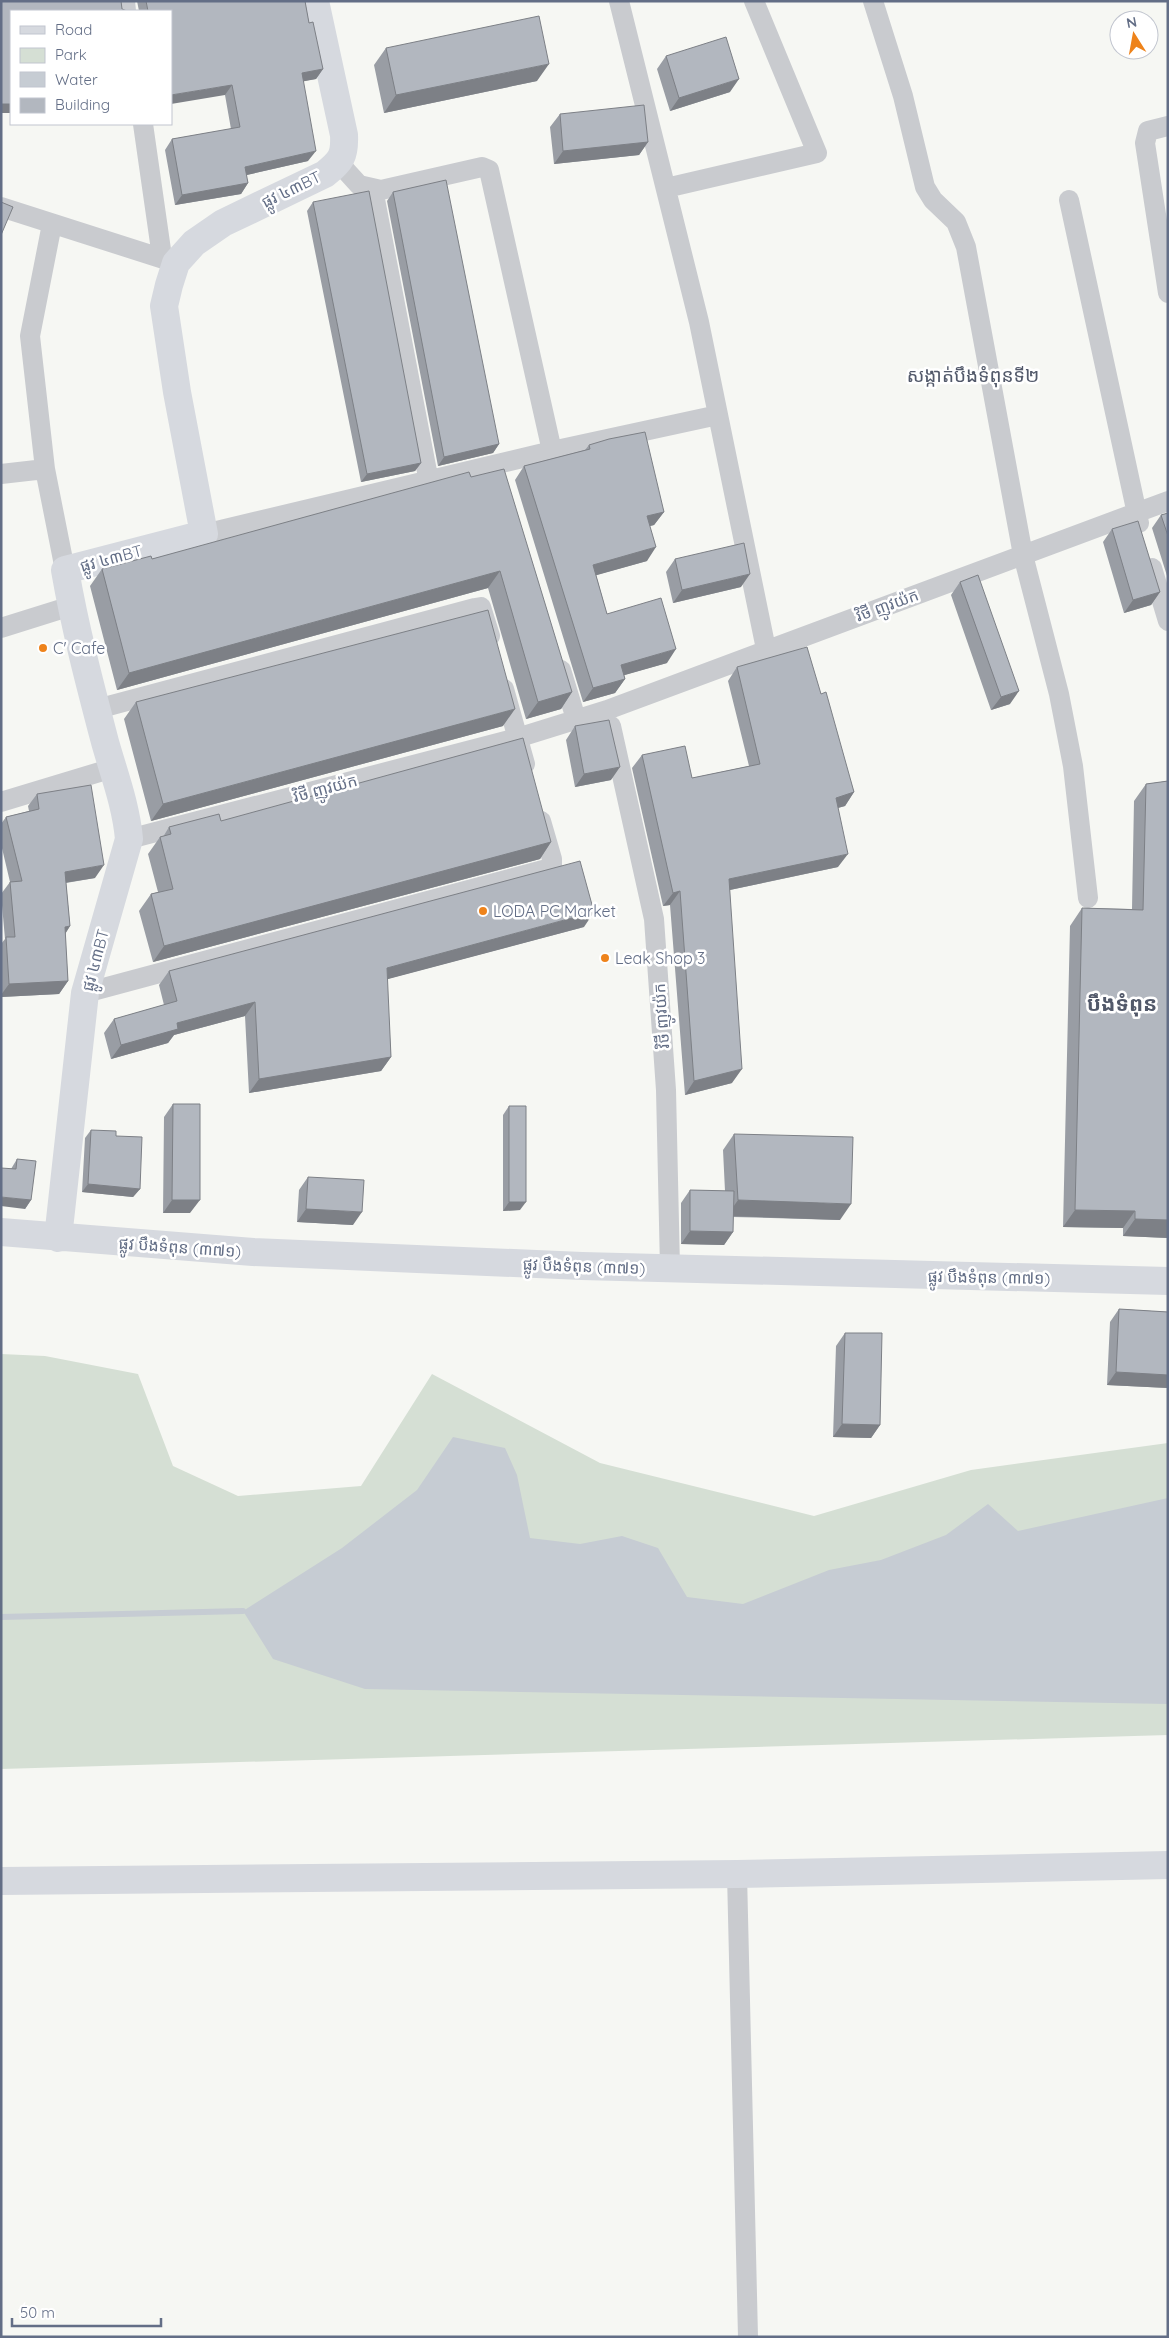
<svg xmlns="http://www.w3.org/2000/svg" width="1169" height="2338" viewBox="0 0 1169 2338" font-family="Quicksand,'Noto Sans Khmer',sans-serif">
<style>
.green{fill:#d5dfd4}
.water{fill:#c6ccd3}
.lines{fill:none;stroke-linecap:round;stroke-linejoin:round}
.stream{stroke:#c6ccd3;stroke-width:6}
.street{stroke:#c9cbcf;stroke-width:20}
.secondary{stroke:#d6d9df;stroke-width:28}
.wall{fill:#999da4}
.shaded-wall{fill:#7d8086}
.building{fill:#b2b7bf;stroke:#7d8086}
.poi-dot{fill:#ee831b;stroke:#fff;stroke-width:2}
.labels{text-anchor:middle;stroke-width:5;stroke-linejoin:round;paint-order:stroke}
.street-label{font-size:16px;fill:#636e86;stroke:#fff}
.poi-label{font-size:16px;fill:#636e86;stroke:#fff;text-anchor:start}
.quarter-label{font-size:19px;fill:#52596a;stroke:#fff}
.district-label{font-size:21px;font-weight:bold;fill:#52596a;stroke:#fff}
</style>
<rect width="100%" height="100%" fill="#f6f7f3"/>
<path class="green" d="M1 1354 45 1356 138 1374 173 1466 238 1496 361 1486 432 1374 600 1463 814 1516 971 1470 1168 1443V1735L1 1769Z"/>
<path class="water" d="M453 1437 505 1448 517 1475 530 1538 580 1544 622 1536 658 1548 687 1597 743 1604 829 1570 881 1560 946 1535 988 1504 1018 1531 1168 1498V1704L365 1689 273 1659 243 1611 342 1548 417 1490Z"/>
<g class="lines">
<path class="stream" d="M1 1617 243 1611"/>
<path class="street" d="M125 1 126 11
M619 1 699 322 766 649
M873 1 903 96 925 187 933 200 956 222 966 247 1023 555 1059 694 1073 766 1088 898
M143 124 162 257
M1168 126 1148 131 1145 143 1168 293
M339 163 359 185 381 190 482 167 489 170 552 451
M666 188 817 153 754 1
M373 189 429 482
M1069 200 1139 523
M1 207 176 263
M52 224 30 336 45 469 65 570
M1 474 45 469
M204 534 552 451 718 415
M1152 568 1168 621
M1 628 71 606
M561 670 576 719
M504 689 525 764
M97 709 475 608 481 607 490 636
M611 726 654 919 666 1090 670 1268
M1 802 113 768
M129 839 517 738 607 710 1168 501
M85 993 547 869 552 866V859L541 821
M737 1874 748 2337"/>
<path class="secondary" d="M1 1232 253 1252 582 1266 1168 1281
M58 1238 85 993 129 839C126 805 114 774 105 742 90 685 75 628 65 570L204 534 177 392 164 306 169 285 176 263 194 243 223 223 325 174C341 161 345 156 344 135L315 1
M1 1881 737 1874 1168 1865"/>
</g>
<path class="wall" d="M137 1H305L309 23 323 69 316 79 303 81 308 161 246 175 248 183 241 194 175 205 165 150 172 139 231 129 225 95 171 11H139Z
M386 48 537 81 384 113 374 65Z
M666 56 730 92 670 111 657 69Z
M560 114 648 142 639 155 554 164 550 127Z
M393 192 499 444 493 453 438 466 387 201Z
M313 202 421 463 415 471 361 482 307 211Z
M589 445 664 512 654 525 650 526 647 561 596 575 607 614 667 663 624 675 625 679 615 693 583 702 515 480 524 466 585 450Z
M471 477 572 692 561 709 526 719 488 588 117 690 90 586 102 569 152 559Z
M1168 513V579L1152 528 1161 515Z
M1112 529 1160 592 1151 605 1124 613 1103 542Z
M675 559 741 587 673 603 666 572Z
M960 582 1010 704 991 710 951 595Z
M737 667 821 694 854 792 845 806 838 808V867L730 890 732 1083 685 1095 670 905 663 906 632 768 642 755 692 778 749 766 728 681Z
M136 702 503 726 151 821 124 719Z
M575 726 611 780 575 787 566 740Z
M1168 781V1238L1123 1236V1228L1063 1227 1070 926 1082 908 1132 909 1134 801 1146 784Z
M37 794 95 878 66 883 70 926 65 934 68 981 59 994 1 997V944L5 939 1 894 10 882 1 844V824L6 817 29 811 28 806Z
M221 821 551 842 540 859 153 962 139 911 151 894 158 892 148 854 160 837H163L169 827Z
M584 927 387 979 391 1057 381 1071 249 1093 245 1016 174 1035 168 1043 111 1059 104 1033 114 1019 164 1005 159 985 169 971Z
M173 1104 190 1213H163L164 1117Z
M509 1106 520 1210 503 1211V1115Z
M91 1130 116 1136 140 1189 133 1197 82 1192 85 1138Z
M734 1134 840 1220 733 1217V1232L724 1245 681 1244V1203L690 1190 725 1191 723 1150Z
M17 1159 31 1200 25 1209 11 1169Z
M308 1177 353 1225 297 1222 299 1190Z
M1119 1309 1168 1312V1388L1107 1385 1110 1322Z
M845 1333 880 1425 871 1438 833 1437 836 1346Z"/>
<path class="shaded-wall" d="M549 64 537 81 384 113 396 95Z
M323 69 316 79 295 83 302 73Z
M739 79 730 92 670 111 679 98Z
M232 85 225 95 171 104V95Z
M1 104H11V113H1Z
M648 142 639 155 554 164 563 151Z
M316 151 308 161 238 177 245 167Z
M248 183 241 194 175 205 182 195Z
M499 444 493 453 438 466 444 457Z
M421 463 415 471 361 482 367 474Z
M664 512 654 525 638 529 647 516Z
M656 547 647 561 583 579 593 565Z
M500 571 488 588 117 690 129 673Z
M750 574 741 587 673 603 682 590Z
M1160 592 1151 605 1124 613 1133 600Z
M676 649 667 663 611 679 621 665Z
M625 679 615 693 583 702 593 688Z
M1019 691 1010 704 991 710 1001 697Z
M572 692 561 709 526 719 538 702Z
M515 709 503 726 151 821 163 804Z
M620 767 611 780 575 787 584 774Z
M854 792 845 806 826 811 836 798Z
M551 842 540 859 153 962 164 946Z
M848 854 838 867 720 892 729 879Z
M104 865 95 878 57 884 65 872Z
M680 891 670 905 663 906 673 893Z
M594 912 584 927 377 982 387 968Z
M70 926 62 939 65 927Z
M68 981 59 994 1 997V995L9 984Z
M255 1002 245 1016 174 1035 168 1043 111 1059 121 1045 177 1023Z
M391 1057 381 1071 249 1093 259 1079Z
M742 1069 732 1083 685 1095 694 1081Z
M88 1184 140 1189 133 1197 82 1192Z
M1 1197 31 1200 25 1209 1 1206Z
M172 1200H200L190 1213H163Z
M738 1200 851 1204 840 1220 727 1216Z
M509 1202H526L520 1210 503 1211Z
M306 1209 362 1212 353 1225 297 1222Z
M1075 1210 1135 1211 1123 1228 1063 1227Z
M1135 1219 1168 1220V1238L1123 1236Z
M690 1231 733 1232 724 1245 681 1244Z
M1116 1372 1168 1375V1388L1107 1385Z
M842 1424 880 1425 871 1438 833 1437Z"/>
<path class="building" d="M1 1H121L122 9 127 11H11V104H1Z
M146 1H305L309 23 313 22 323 69 302 73 316 151 245 167 248 183 182 195 172 139 240 127 232 85 171 95V11H148Z
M539 16 549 64 396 95 386 48Z
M726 37 739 79 679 98 666 56Z
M644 105 648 142 563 151 560 114Z
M446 180 499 444 444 457 393 192Z
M369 191 421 463 367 474 313 202Z
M1 202 13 207 1 235Z
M645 432 664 512 647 516 656 547 593 565 607 614 661 598 676 649 621 665 625 679 593 688 524 466 590 449 589 445 609 439Z
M504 469 572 692 538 702 500 571 129 673 102 569 151 556 152 559 469 472 471 477Z
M1168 513V536L1161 515Z
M1138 521 1160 592 1133 600 1112 529Z
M744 543 750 574 682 590 675 559Z
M978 575 1019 691 1001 697 960 582Z
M488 610 515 709 163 804 136 702Z
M807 647 821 694 826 692 854 792 836 798 848 854 729 879 742 1069 694 1081 680 891 673 893 642 755 685 746 692 778 760 764 737 667Z
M609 720 620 767 584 774 575 726Z
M523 738 551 842 164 946 151 894 173 889 160 837 171 834 169 827 219 814 221 821Z
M1168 781V1220L1135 1219V1211L1075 1210 1082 908 1143 910 1146 784Z
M91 785 104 865 65 872 70 926 65 927 68 981 9 984 6 937H15L10 882 22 881 6 817 39 809 37 794Z
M580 861 594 912 387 968 391 1057 259 1079 255 1002 177 1023 178 1029 121 1045 114 1019 177 1001 169 971Z
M173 1104H200V1200H172Z
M509 1106H526V1202H509Z
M91 1130 116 1131V1136L142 1137 140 1189 88 1184Z
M734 1134 853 1137 851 1204 738 1200Z
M17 1159 36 1161 31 1200 1 1197V1168L16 1169Z
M308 1177 364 1180 362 1212 306 1209Z
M690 1190 734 1191 733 1232 690 1231Z
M1119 1309 1168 1312V1375L1116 1372Z
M845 1333H882L880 1425 842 1424Z"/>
<g class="poi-dot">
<circle cx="43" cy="648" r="5"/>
<circle cx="483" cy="911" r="5"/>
<circle cx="605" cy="958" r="5"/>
</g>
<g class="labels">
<g class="street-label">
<text transform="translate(291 189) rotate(-26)" y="6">ផ្លូវ ៤៣BT</text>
<text transform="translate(111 558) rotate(-15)" y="6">ផ្លូវ ៤៣BT</text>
<text transform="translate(887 605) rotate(-20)" y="6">វិថី ញូវយ៉ក</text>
<text transform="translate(325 788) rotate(-15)" y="6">វិថី ញូវយ៉ក</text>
<text transform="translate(95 960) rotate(-75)" y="6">ផ្លូវ ៤៣BT</text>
<text transform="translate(661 1016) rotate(-94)" y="6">វិថី ញូវយ៉ក</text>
<text transform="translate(180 1247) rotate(4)" y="6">ផ្លូវ បឹងទំពុន (៣៧១)</text>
<text transform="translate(584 1266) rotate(2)" y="6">ផ្លូវ បឹងទំពុន (៣៧១)</text>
<text transform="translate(989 1277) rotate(1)" y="6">ផ្លូវ បឹងទំពុន (៣៧១)</text>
</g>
<g class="poi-label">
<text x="53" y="654">C' Cafe</text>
<text x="493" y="917">LODA PC Market</text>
<text x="615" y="964">Leak Shop 3</text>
</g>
<g class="quarter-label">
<text x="973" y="382">សង្កាត់បឹងទំពុនទី២</text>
</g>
<g class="district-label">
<text x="1122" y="1011">បឹងទំពុន</text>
</g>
</g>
<rect width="1169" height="2338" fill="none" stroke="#636e86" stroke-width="5"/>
<rect x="10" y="10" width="162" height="115" fill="#ffffff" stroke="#c1c5cf"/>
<rect x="20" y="26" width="25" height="8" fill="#d6d9df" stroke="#c1c5cf"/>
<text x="55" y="35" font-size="15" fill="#636e86">Road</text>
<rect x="20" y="48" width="25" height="15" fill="#d5dfd4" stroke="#c1c5cf"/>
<text x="55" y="60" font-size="15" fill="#636e86">Park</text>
<rect x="20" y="72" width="25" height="15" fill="#c6ccd3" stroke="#c1c5cf"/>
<text x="55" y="85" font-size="15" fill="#636e86">Water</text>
<rect x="20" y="98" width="25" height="15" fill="#b2b7bf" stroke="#c1c5cf"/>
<text x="55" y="110" font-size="15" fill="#636e86">Building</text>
<g transform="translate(1134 35) rotate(349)"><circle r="24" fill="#ffffff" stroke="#c1c5cf"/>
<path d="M0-4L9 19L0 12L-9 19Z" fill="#ee831b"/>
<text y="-8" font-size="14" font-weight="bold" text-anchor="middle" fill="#636e86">N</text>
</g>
<path d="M12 2318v8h149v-8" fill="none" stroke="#636e86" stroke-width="2.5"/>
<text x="20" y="2318" font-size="15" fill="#636e86" stroke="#ffffff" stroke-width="4" paint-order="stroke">50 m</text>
</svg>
